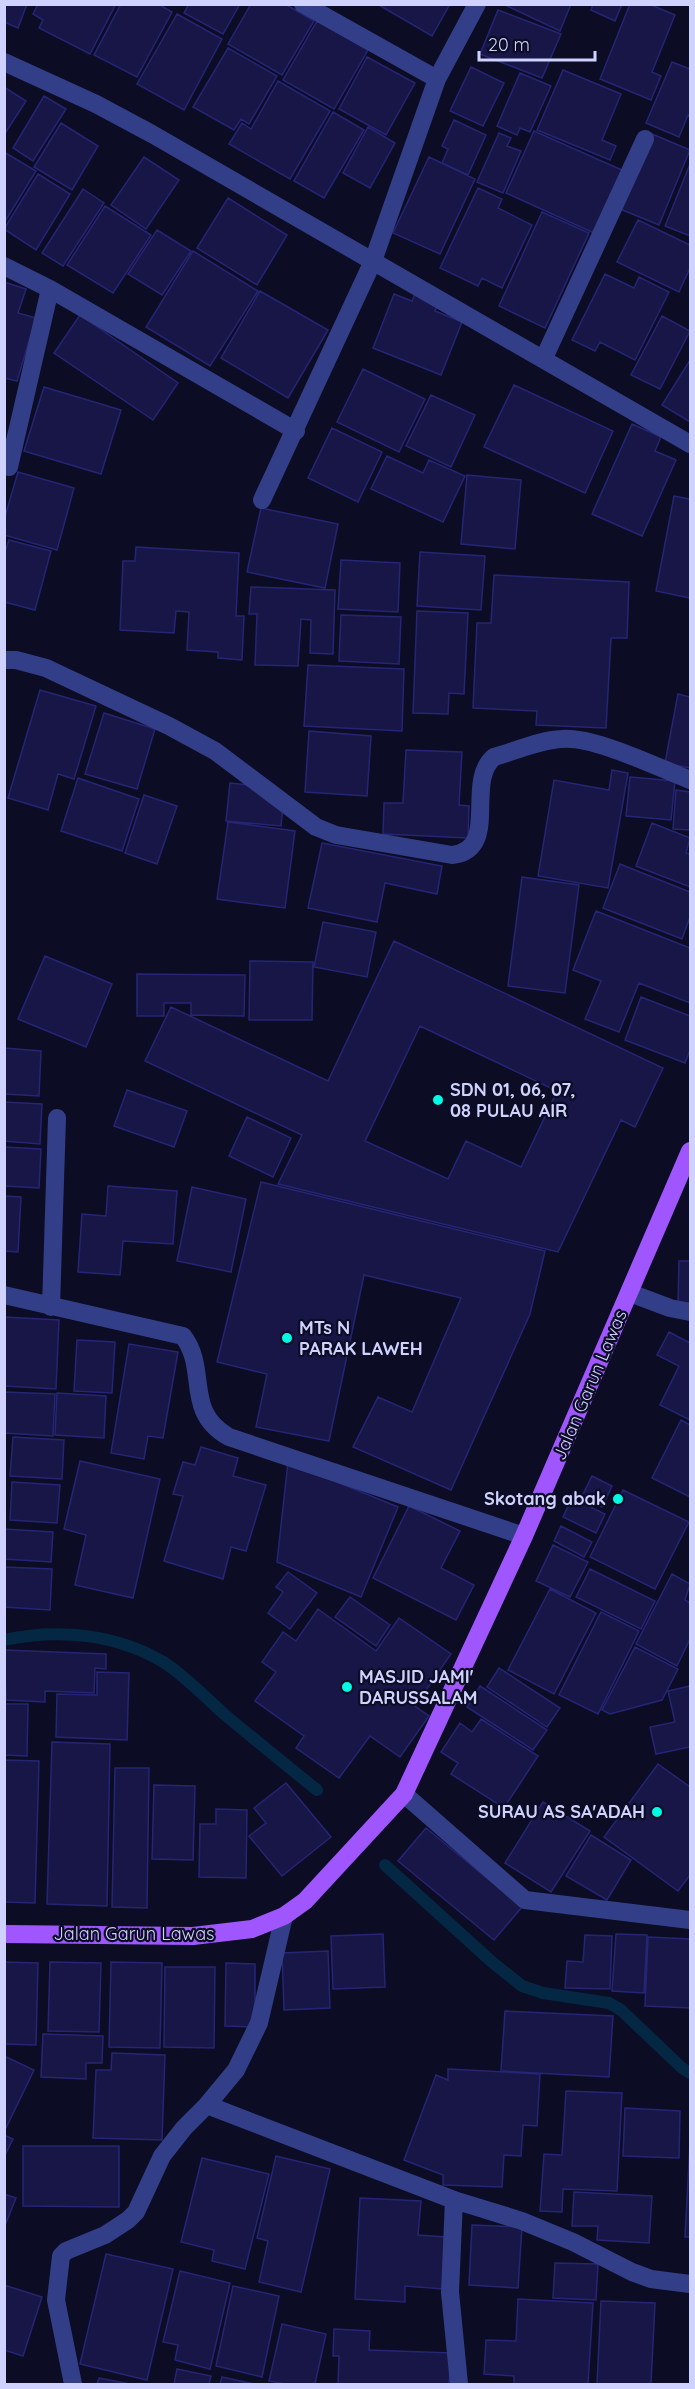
<svg xmlns="http://www.w3.org/2000/svg" width="695" height="2389" viewBox="0 0 695 2389" font-family="Quicksand,sans-serif">
<style>
.lines{fill:none;stroke-linecap:round;stroke-linejoin:round}
.stream{stroke:#042844;stroke-width:12}
.building{fill:#171647;stroke:#262575;stroke-width:1.5;fill-rule:evenodd}
.minor{stroke:#323f88;stroke-width:18}
.major{stroke:#a056ff;stroke-width:18}
.poi-dot{fill:#00fae4;stroke:#0c0c24;stroke-width:2}
.labels{text-anchor:middle;stroke-width:4.5;stroke-linejoin:round;paint-order:stroke}
.poi-label{font-size:18px;font-weight:bold;fill:#cfd2ff;stroke:#0c0c24;text-anchor:start}
.street-label{font-size:18px;fill:#cfd2ff;stroke:#0c0c24}
</style>
<rect width="100%" height="100%" fill="#0c0c24"/>
<g class="lines">
<path class="stream" d="M4 1640C59 1628 117 1634 165 1663 186 1677 205 1697 224 1714 255 1740 286 1765 317 1790
M385 1865 492 1962 522 1986 543 1993 609 2003 621 2010 682 2068 690 2073"/>
</g>
<path class="building" d="M4 4H27L18 28 4 22Z
M38 4H116L90 54 39 28 43 20 33 14Z
M121 4H158L172 12 137 77 94 55Z
M189 4H240L223 34 184 13Z
M251 4H285L314 21 282 75 228 44Z
M377 4H450L432 36Z
M503 4H571L560 31Z
M593 4H622L615 21 591 10Z
M630 4H649L675 15 652 72 661 76 651 100 600 79Z
M498 10 561 34 542 78 480 54Z
M177 14 222 39 184 110 137 84Z
M317 21 368 50 334 109 283 80Z
M228 48 277 76 249 124 241 119 234 130 193 107Z
M367 57 415 83 386 135 339 109Z
M672 62 690 69V116L688 115 679 137 646 123Z
M471 67 504 83 483 126 450 111Z
M563 70 621 94 602 140 616 146 610 160 537 130Z
M520 73 551 86 530 132 520 128 517 135 497 126Z
M278 81 330 111 290 179 229 144 242 123 251 129Z
M4 87 26 101 4 135Z
M44 96 66 109 33 161 13 148Z
M333 112 364 130 324 198 294 181Z
M454 120 486 135 468 175 442 163 448 149 442 146Z
M61 123 98 146 72 190 34 167Z
M368 127 395 143 370 188 343 173Z
M534 131 624 171 596 234 506 193Z
M499 133 511 138 507 146 521 151 503 193 477 182Z
M652 134 690 150 659 225 620 209Z
M4 152 36 171 4 223Z
M144 157 179 180 146 229 111 205Z
M429 157 475 179 440 254 393 233Z
M690 164V236L665 226Z
M38 174 70 194 36 250 4 229Z
M478 188 502 199 498 208 532 225 502 288 482 278 478 286 440 268Z
M83 189 104 203 63 266 42 253Z
M228 198 287 235 257 285 197 248Z
M105 206 151 235 113 293 67 265Z
M542 212 589 233 545 328 499 306Z
M638 220 690 245V268L679 292 617 262Z
M157 230 191 251 162 295 128 274Z
M193 251 258 291 210 366 146 327Z
M605 274 634 288 639 277 669 292 635 360 600 342 595 351 572 340Z
M4 282 26 289 18 313 36 318 17 381 4 378Z
M260 291 328 330 288 398 221 358Z
M394 294 412 301 415 294 438 304 435 311 462 322 441 375 373 348Z
M80 315 178 383 153 420 54 353Z
M662 316 690 331 660 389 631 375Z
M690 360V422L662 405Z
M363 369 425 399 399 452 337 422Z
M514 385 613 431 585 493 484 447Z
M44 387 121 410 101 474 24 451Z
M431 395 475 415 451 467 406 446Z
M632 424 661 437 655 451 676 460 642 536 592 514Z
M332 428 382 452 358 502 308 478Z
M387 456 423 473 429 460 465 476 443 522 371 489Z
M18 472 74 488 57 550 4 535V520Z
M467 475 521 480 515 549 461 544Z
M674 496 690 499V598L656 591Z
M261 508 338 524 325 588 247 572Z
M9 540 51 551 35 610 4 602V555Z
M136 547 239 553 236 616H244L242 660 218 658V652L187 650 189 612 176 611 174 633 120 630 123 561H135Z
M420 552 485 556 481 610 417 606Z
M341 560 400 563 398 612 338 609Z
M494 575 629 582 627 638H611L606 728 536 725 537 711 473 708 477 623H491Z
M251 587 335 590 333 654 310 653 311 620 301 619 298 666 255 665 257 614H249Z
M417 611 468 613 464 694 449 693 448 714 413 713Z
M341 615 401 617 399 664 339 661Z
M308 665 404 669 402 731 304 726Z
M40 690 96 706 74 779 58 774 48 810 8 798Z
M678 694 690 697V768L665 763Z
M104 713 155 729 137 789 85 774Z
M309 731 371 736 367 796 305 792Z
M406 750 462 752 459 805 469 806 468 838 383 834 384 803H403Z
M612 770 628 773 608 888 538 876 554 780 609 790Z
M630 777 675 781 671 820 626 816Z
M78 778 139 799 122 851 61 831Z
M230 783 258 786 283 806 281 826 226 821Z
M676 790 690 792V830L673 829Z
M144 795 177 806 157 864 125 853Z
M228 822 295 831 285 908 217 899Z
M652 823 690 838 686 853 690 854V887L636 866Z
M322 843 442 866 437 894 385 883 377 922 308 908Z
M620 864 690 892V917L682 939 603 908Z
M522 877 579 885 565 993 508 986Z
M596 911 690 948V1003L639 983 619 1032 585 1019 601 981 573 970Z
M323 922 376 932 367 977 314 967Z
M394 941 663 1068 635 1127 621 1120 558 1252 278 1184 302 1135 145 1061 171 1007 328 1081ZM420 1026 557 1091 521 1167 466 1141 448 1179 365 1141Z
M45 956 112 984 86 1047 18 1019Z
M250 961 313 962 312 1020H249Z
M137 974 245 975 244 1016 191 1015V1003H164V1016H137Z
M641 997 690 1016V1050L685 1063 625 1040Z
M4 1048 41 1051 39 1096 4 1094Z
M127 1090 187 1111 174 1147 114 1126Z
M4 1102 42 1104 40 1144 4 1141Z
M247 1117 291 1138 273 1177 229 1156Z
M4 1147 41 1149 39 1188 4 1186Z
M261 1182 545 1251 530 1314 451 1490 353 1447 378 1397 412 1412 461 1298 364 1275 329 1441 256 1427 267 1374 217 1362Z
M108 1186 177 1191 173 1244 123 1241 120 1275 78 1272 82 1214 106 1216Z
M192 1187 246 1199 231 1272 177 1261Z
M4 1196 21 1197 18 1252 4 1251Z
M679 1261H690V1303L678 1302Z
M4 1317 59 1320 56 1389 4 1386Z
M669 1332 690 1343V1420L660 1405 679 1366 657 1355Z
M77 1340 115 1342 112 1393 74 1391Z
M129 1344 178 1352 163 1438 148 1436 144 1459 111 1453Z
M4 1392 55 1394 53 1436 4 1433Z
M57 1393 106 1396 104 1438 55 1435Z
M681 1420 690 1425V1497L652 1478Z
M13 1437 64 1440 62 1479 10 1476Z
M201 1447 238 1458 233 1476 266 1485 246 1551 231 1547 223 1579 164 1561 183 1496 173 1494 183 1462 195 1465Z
M80 1461 160 1479 133 1598 75 1585 86 1535 64 1529Z
M288 1462 398 1507 361 1597 277 1562Z
M592 1476 612 1486 602 1507 581 1498Z
M12 1482 60 1485 57 1523 10 1520Z
M623 1490 689 1522 655 1589 590 1557Z
M572 1498 605 1514 596 1533 563 1517Z
M409 1506 460 1531 441 1568 474 1585 456 1620 373 1578Z
M561 1526 592 1542 584 1557 554 1541Z
M4 1529 53 1532 51 1562 4 1559Z
M553 1545 588 1562 570 1597 536 1581Z
M4 1567 52 1569 50 1610 4 1607Z
M590 1569 655 1601 641 1629 576 1597Z
M288 1572 317 1593 290 1629 268 1613 283 1592 276 1587Z
M672 1574 690 1584 685 1600 690 1603V1639L677 1666 636 1644Z
M550 1589 596 1613 554 1694 508 1670Z
M350 1597 390 1625 376 1646 335 1617Z
M318 1609 376 1651 399 1618 451 1654 415 1706 429 1716 400 1757 370 1736 339 1778 296 1748 304 1736 255 1701 276 1672 262 1662 283 1632 296 1641Z
M601 1612 639 1631 598 1714 559 1695Z
M635 1647 678 1669 662 1700 610 1714 602 1710Z
M4 1650 106 1654V1669L95 1668 94 1693 45 1691V1702L6 1700Z
M499 1668 560 1708 547 1727 487 1687Z
M97 1672 129 1673 127 1740 56 1737 57 1694 97 1695Z
M480 1686 547 1730 533 1750 467 1707Z
M690 1686V1747L656 1754 650 1727 675 1722 668 1691Z
M4 1704H28L27 1756 4 1755Z
M481 1719 538 1756 504 1808 451 1774 458 1763 441 1752 460 1723 472 1732Z
M52 1742 110 1744 107 1906 47 1904Z
M4 1760 39 1761 35 1903 4 1902Z
M658 1764 690 1787V1875L678 1891 604 1837Z
M115 1768H149L147 1908 112 1907Z
M286 1783 331 1837 282 1876 249 1836 266 1823 254 1808Z
M154 1785 195 1786 193 1860 152 1859Z
M543 1802 590 1831 551 1892 505 1863Z
M216 1809 247 1810 246 1878 199 1877 200 1824H216Z
M426 1828 522 1907 494 1940 398 1861Z
M591 1835 631 1860 607 1900 566 1876Z
M383 1934 385 1987 333 1989 331 1936Z
M616 1934 647 1935 644 1993 612 1991Z
M585 1935 612 1936 610 1989 565 1988 567 1961 583 1962Z
M648 1937 690 1939V2008L645 2006Z
M328 1951 330 2008 284 2010 282 1953Z
M4 1962 38 1963 36 2045 4 2044Z
M50 1962 101 1963 99 2032 48 2031Z
M111 1962 162 1963 160 2048 109 2047Z
M226 1963 255 1964V2027L225 2026Z
M165 1967H215L214 2048 164 2047Z
M505 2011 613 2016 609 2077 501 2071Z
M43 2034 103 2036 102 2063H86V2079L41 2077Z
M112 2053 165 2055 162 2140 93 2138 96 2070H111Z
M4 2056 34 2070 5 2130 4 2129Z
M448 2069 540 2074 537 2126 523 2125 521 2156 504 2155 502 2187 443 2185V2175L404 2160 436 2075 448 2080Z
M566 2091 622 2093 617 2191 563 2189 562 2212 540 2211 544 2154 562 2155Z
M625 2108 680 2111 679 2158 623 2156Z
M4 2135 13 2139 4 2157Z
M690 2143V2237H685Z
M23 2146H119V2207L23 2206Z
M276 2156 330 2169 301 2292 259 2282 268 2241 257 2238Z
M202 2158 269 2174 245 2269 212 2261 214 2250 181 2242Z
M574 2192 652 2196 649 2243 597 2240 598 2226H572Z
M4 2194 16 2198 4 2228Z
M360 2198 421 2201 418 2235 446 2237 443 2289 405 2286V2302L355 2299Z
M472 2225 522 2227 518 2288 469 2285Z
M106 2254 173 2269 147 2380 80 2364Z
M555 2263 598 2264 596 2300 553 2298Z
M180 2271 230 2283 210 2369 175 2360 178 2345 163 2342Z
M4 2285 42 2297 23 2356 4 2350Z
M233 2286 279 2296 262 2377 216 2366Z
M518 2299 593 2303 588 2384H514V2376L484 2374 486 2340 516 2341Z
M601 2301 655 2303 651 2384H597Z
M282 2324 326 2334 315 2384H285L269 2381Z
M334 2329 370 2331 369 2350 451 2353 449 2384H338L339 2356H333Z
M177 2369 211 2376 209 2384H174Z
M222 2377 254 2384H220Z
M99 2378 130 2384H97Z"/>
<g class="lines">
<path class="minor" d="M303 4 437 79
M4 62 96 104 152 134 690 444
M4 266 50 289 296 431
M544 358 645 139
M9 467 50 289
M262 500 373 261 437 79 477 4
M4 660H16L46 668 169 726 215 751 316 827 336 835 452 855C501 850 464 782 494 757 516 751 539 740 562 739 594 736 659 768 690 780
M630 1293 670 1308 690 1312
M4 1295 183 1336C209 1370 183 1411 229 1437L524 1536
M51 1307 57 1118
M404 1794 525 1900 690 1920
M284 1916 259 2023 236 2070 207 2105 454 2200 522 2221 573 2242 632 2272 651 2279 690 2284
M454 2200 450 2292 459 2384
M73 2384 56 2300 61 2256 66 2251 105 2235 128 2220 136 2212 162 2156 184 2128 207 2105"/>
<path class="major" d="M4 1934 193 1936 252 1929 284 1916 305 1901 404 1794 524 1536 690 1151"/>
</g>
<g class="poi-dot">
<circle cx="438" cy="1100" r="6"/>
<circle cx="287" cy="1338" r="6"/>
<circle cx="618" cy="1499" r="6"/>
<circle cx="347" cy="1687" r="6"/>
<circle cx="657" cy="1812" r="6"/>
</g>
<g class="labels">
<g class="poi-label">
<text x="450" y="1096">SDN 01, 06, 07,<tspan x="450" dy="21">08 PULAU AIR</tspan></text>
<text x="299" y="1334">MTs N<tspan x="299" dy="21">PARAK LAWEH</tspan></text>
<text x="606" y="1505" text-anchor="end">Skotang abak</text>
<text x="359" y="1683">MASJID JAMI'<tspan x="359" dy="21">DARUSSALAM</tspan></text>
<text x="645" y="1818" text-anchor="end">SURAU AS SA'ADAH</text>
</g>
<g class="street-label">
<text transform="translate(590 1385) rotate(-67)" y="6">Jalan Garun Lawas</text>
<text x="134" y="1940">Jalan Garun Lawas</text>
</g>
</g>
<rect width="695" height="2389" fill="none" stroke="#cfd2ff" stroke-width="12"/>
<path d="M479 51v9h116v-9" fill="none" stroke="#cfd2ff" stroke-width="3"/>
<text x="488" y="51" font-size="18" fill="#cfd2ff" stroke="#0c0c24" stroke-width="4.5" paint-order="stroke">20 m</text>
</svg>
